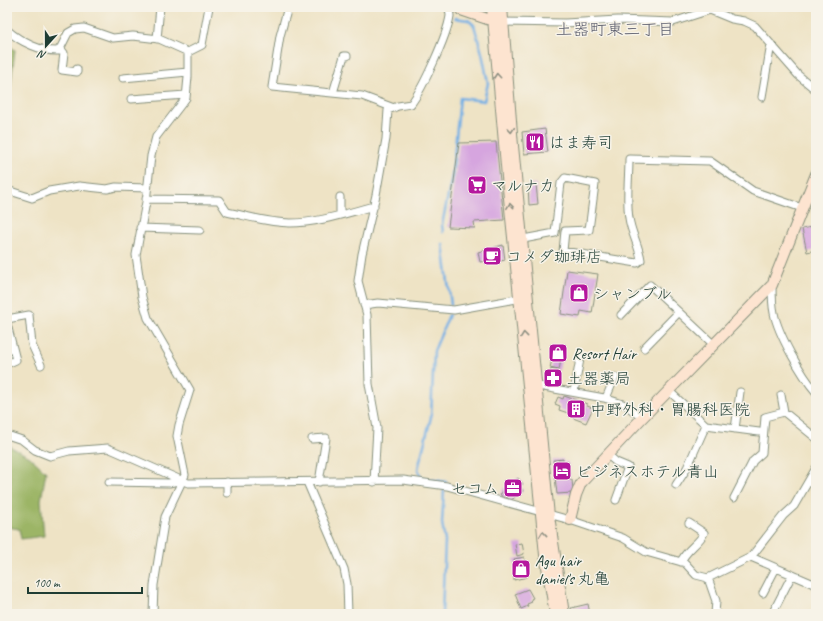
<svg xmlns="http://www.w3.org/2000/svg" width="823" height="621" viewBox="0 0 823 621" font-family="Caveat,'Klee One',sans-serif">
<style>
.forest{fill:#9cb566;stroke:#5e794d}
.lines{fill:none;stroke-linecap:round;stroke-linejoin:round}
.stream{stroke:#74b0e5;stroke-width:2.5}
.building{fill:#d6a5df}
.street-casing{stroke:#86907c;stroke-width:9}
.secondary-casing{stroke:#86907c;stroke-width:12}
.street{stroke:#fff;stroke-width:7}
.secondary{stroke:#fde4d0;stroke-width:10}
.oneway{stroke:#8e9082}
.labels{text-anchor:middle;stroke-width:3;stroke-linejoin:round;paint-order:stroke}
.poi-label{font-size:16px;fill:#1f3d34;stroke:#f7f3e8;text-anchor:start}
.neighbourhood-label{font-size:17px;fill:#5f6170;stroke:#f7f3e8}
</style>
<rect width="100%" height="100%" fill="#f7f3e8"/>
<filter id="ink" filterUnits="userSpaceOnUse"><feTurbulence type="fractalNoise" baseFrequency=".025" numOctaves="2"/><feDisplacementMap in="SourceGraphic" scale="8" xChannelSelector="R" yChannelSelector="G"/><feConvolveMatrix kernelMatrix="1 2 1 2 8 2 1 2 1" color-interpolation-filters="sRGB"/></filter>
<filter id="wash" filterUnits="userSpaceOnUse"><feTurbulence type="fractalNoise" baseFrequency=".012" numOctaves="4" result="noise"/><feDisplacementMap in="SourceGraphic" scale="16" xChannelSelector="R" yChannelSelector="G"/><feGaussianBlur stdDeviation="0.9" result="paint"/><feColorMatrix in="noise" values="0 0 0 0 0 0 0 0 0 0 0 0 0 0 0 0 0 1.4 0 .05"/><feComposite in="paint" operator="in"/></filter>
<g filter="url(#wash)">
<rect width="100%" height="100%" fill="#eee3c5"/>
<path class="forest" d="M7 44 15 50 7 118Z
M7 445 30 457 46 472 41 500 44 536 21 539 19 529 7 527Z"/>
<g class="lines">
<path class="stream" d="M443 232 442 225 452 176 460 98 484 101 488 83 482 53 474 25 468 20 455 18
M443 244 451 305
M446 482 421 478 418 469 431 417 434 351 449 315
M442 614 445 541 442 523 444 490"/>
</g>
<g id="blocks">
<path class="building" d="M545 129 548 152 524 154 522 132Z
M496 142 504 220 474 222 475 228 448 227 459 143Z
M536 184 538 204 529 205 528 185Z
M816 226V250L807 252 802 229Z
M503 245 505 260 487 264 486 261 480 262 478 252Z
M567 270 598 274 592 313 581 311 580 317 561 314Z
M551 346 563 349 559 370 550 368 552 359H550L552 352H550Z
M551 369 558 371 555 385 548 384Z
M564 396 587 404V406L593 408 586 423 573 418 574 415 559 410 560 406 555 404 558 397 563 399Z
M563 459V462H568L570 480H572L573 490 572 493 557 494 553 460Z
M518 478 523 484 520 486 523 491 510 501 506 496 503 498 500 494 503 492 502 490Z
M522 543 524 554 517 556 515 544Z
M524 557 527 577 514 580V575H517L514 559Z
M528 589 533 598 531 599 532 602 527 604 528 606 521 609 515 594Z
M588 604 590 614H572L571 608Z"/>
</g>
</g>
<g filter="url(#ink)">
<use href="#blocks" fill-opacity="0" stroke="#86907c" stroke-width="1"/>
<g class="lines">
<g class="street-casing">
<path id="street" d="M288 7 280 36 272 87 362 96 394 108
M453 7 461 10
M710 10 732 19 744 21 755 26 798 75 816 90
M499 22 565 23 618 20 673 22 710 10 713 7
M7 30C21 42 41 52 59 51L68 33 75 29 84 28 113 38 133 36 159 39 188 52
M157 39 160 7
M60 48 64 53 62 70 77 72V69
M188 52 202 45 209 7
M123 78 188 72
M333 93 344 56H347
M762 97 771 44
M131 99 186 95
M7 190 32 198 49 191 79 186 107 189 116 187 147 188
M146 199 219 200 227 212C247 216 269 223 290 223 318 223 347 213 374 206
M340 215V197
M140 228 200 230
M518 240 555 233 561 183 565 178 595 184 589 230 565 231 563 251 637 263 641 260C639 245 631 233 629 218 626 199 629 179 629 159L710 161 753 191 802 208
M772 285C772 294 772 304 774 313 778 334 802 376 816 392
M364 305 378 303 454 310 522 298
M621 315 650 285 713 344
M7 319 29 315 32 345 41 365
M7 324 16 360 7 364
M644 348 679 312
M533 385 604 398 626 405 642 418
M668 390 706 425 759 432
M574 392 580 359
M781 395 784 412 816 438
M606 398 615 377
M735 429 740 392
M7 435 22 440 35 450 50 456 69 451 108 448 188 483 403 480 447 486 570 520 623 538 646 552 685 563 696 575 708 578 751 557 783 516 794 506 816 468
M312 439 326 438 319 482
M608 455 616 462 628 467 616 500
M109 482 169 483 182 480
M227 482V493
M307 482 344 569 347 584 348 614
M374 482 377 428 369 384 367 315 358 281 362 254 376 195 386 139 388 110 398 106 411 104C423 88 447 36 450 16 450 13 449 10 448 7
M676 485 687 468 706 425
M734 498 753 461 762 453 765 417 784 412
M751 557 816 585
M681 562C686 549 699 544 704 533L689 523
M708 578 716 601 715 614
M763 593 776 568
M153 614 154 585 165 517 185 475 177 436 179 425 190 390 148 318 142 297 136 255 146 202 151 156 156 137 186 98 188 77V52
M772 614 792 575"/>
</g>
<g class="secondary-casing">
<path id="secondary" d="M492 7 508 188 541 514 545 555 555 614
M502 7 513 146 549 516 564 614
M461 10 493 21
M570 520 576 495 581 483 642 418 772 285 816 174"/>
</g>
<use href="#street" class="street"/>
<use href="#secondary" class="secondary"/>
</g>
<defs><path id="oneway-chevron" d="M-2-3.5L2.5 0L-2 3.5" fill="none" stroke-width="1.6" stroke-linecap="round" stroke-linejoin="round"/></defs>
<g class="oneway">
<use href="#oneway-chevron" transform="translate(497 76) rotate(-95)"/>
<use href="#oneway-chevron" transform="translate(511 130) rotate(85)"/>
<use href="#oneway-chevron" transform="translate(510 206) rotate(-96)"/>
<use href="#oneway-chevron" transform="translate(524 335) rotate(-96)"/>
<use href="#oneway-chevron" transform="translate(543 534) rotate(-96)"/>
</g>
</g>
<defs>
<g id="restaurant-square" transform="scale(1)"><rect x="-9" y="-9" width="18" height="18" rx="4" fill="#b5179e" stroke="#f7f3e8"/><path d="M-5-6h1v4h1v-4h1v4h1v-4h1v5L-1.5 .5V6h-2V.5L-5-1ZM5-6V6H3V1.5H1.5Q1.5-4 5-6Z" fill="#fff"/></g>
<g id="supermarket-square" transform="scale(1)"><rect x="-9" y="-9" width="18" height="18" rx="4" fill="#b5179e" stroke="#f7f3e8"/><path d="M-6-5.5h2.5l.6 2H6L4.5 2H-2.5L-4.4-4H-6ZM-1.5 3.2a1.3 1.3 0 1 0 .1 0ZM3 3.2a1.3 1.3 0 1 0 .1 0Z" fill="#fff"/></g>
<g id="cafe-square" transform="scale(1)"><rect x="-9" y="-9" width="18" height="18" rx="4" fill="#b5179e" stroke="#f7f3e8"/><path d="M-5.5-4.5H6V0H3Q3 3.5 0 3.5H-2.5Q-5.5 3.5-5.5 0ZM3-3.2v2h1.7v-2ZM-6 4.5H4V6H-6Z" fill="#fff"/></g>
<g id="shop-square" transform="scale(1)"><rect x="-9" y="-9" width="18" height="18" rx="4" fill="#b5179e" stroke="#f7f3e8"/><path d="M-5-2.5h2.3a2.7 3.5 0 0 1 5.4 0H5L5.5 6h-11ZM-1.5-2.5h3a1.5 2.3 0 0 0-3 0Z" fill="#fff"/></g>
<g id="pharmacy-square" transform="scale(1)"><rect x="-9" y="-9" width="18" height="18" rx="4" fill="#b5179e" stroke="#f7f3e8"/><path d="M-2-6h4v4h4v4h-4v4h-4v-4h-4v-4h4Z" fill="#fff"/></g>
<g id="building-square" transform="scale(1)"><rect x="-9" y="-9" width="18" height="18" rx="4" fill="#b5179e" stroke="#f7f3e8"/><path d="M-4-6H4V6H1V3H-1V6H-4ZM-2.5-4.3h1.7v1.8h-1.7ZM.8-4.3h1.7v1.8H.8ZM-2.5-1h1.7V.8h-1.7ZM.8-1h1.7V.8H.8Z" fill="#fff"/></g>
<g id="hotel-square" transform="scale(1)"><rect x="-9" y="-9" width="18" height="18" rx="4" fill="#b5179e" stroke="#f7f3e8"/><path d="M-6-4.5h1.5V1H6V5H4.5V3h-9V5H-6ZM-4 0a1.8 1.8 0 1 1 3.6 0ZM.5 0V-2.5h3Q6-2.5 6 0Z" fill="#fff"/></g>
<g id="office-square" transform="scale(1)"><rect x="-9" y="-9" width="18" height="18" rx="4" fill="#b5179e" stroke="#f7f3e8"/><path d="M-6-3h4V-5.5h4V-3h4V5H-6ZM-1-4.5V-3h2v-1.5ZM-6 0V1H6V0Z" fill="#fff"/></g>
</defs>
<g fill-rule="evenodd">
<use href="#restaurant-square" x="535" y="142"/>
<use href="#supermarket-square" x="477" y="185"/>
<use href="#cafe-square" x="492" y="256"/>
<use href="#shop-square" x="579" y="293"/>
<use href="#shop-square" x="558" y="353"/>
<use href="#pharmacy-square" x="553" y="378"/>
<use href="#building-square" x="576" y="409"/>
<use href="#hotel-square" x="562" y="471"/>
<use href="#office-square" x="513" y="488"/>
<use href="#shop-square" x="521" y="569"/>
</g>
<g class="labels">
<g class="poi-label">
<text x="549" y="148">はま寿司</text>
<text x="491" y="191">マルナカ</text>
<text x="506" y="262">コメダ珈琲店</text>
<text x="593" y="299">シャンブル</text>
<text x="572" y="359">Resort Hair</text>
<text x="567" y="384">土器薬局</text>
<text x="590" y="415">中野外科・胃腸科医院</text>
<text x="576" y="477">ビジネスホテル青山</text>
<text x="499" y="494" text-anchor="end">セコム</text>
<text x="535" y="566">Agu hair<tspan x="535" dy="18">daniel's 丸亀</tspan></text>
</g>
<g class="neighbourhood-label">
<text x="615" y="35">土器町東三丁目</text>
</g>
</g>
<rect width="823" height="621" fill="none" stroke="#f7f3e8" stroke-width="24"/>
<g transform="translate(46 46) rotate(201)" stroke="#f7f3e8" stroke-width="3" paint-order="stroke">
<path d="M0-3L7 15L0 10L-7 15Z" fill="#1f3d34"/>
<text y="-6" font-size="11" font-weight="bold" text-anchor="middle" fill="#1f3d34">N</text>
</g>
<path d="M28 587v6h114v-6" fill="none" stroke="#1f3d34" stroke-width="2"/>
<text x="34" y="587" font-size="12" fill="#1f3d34" stroke="#f7f3e8" stroke-width="3" paint-order="stroke">100 m</text>
</svg>
